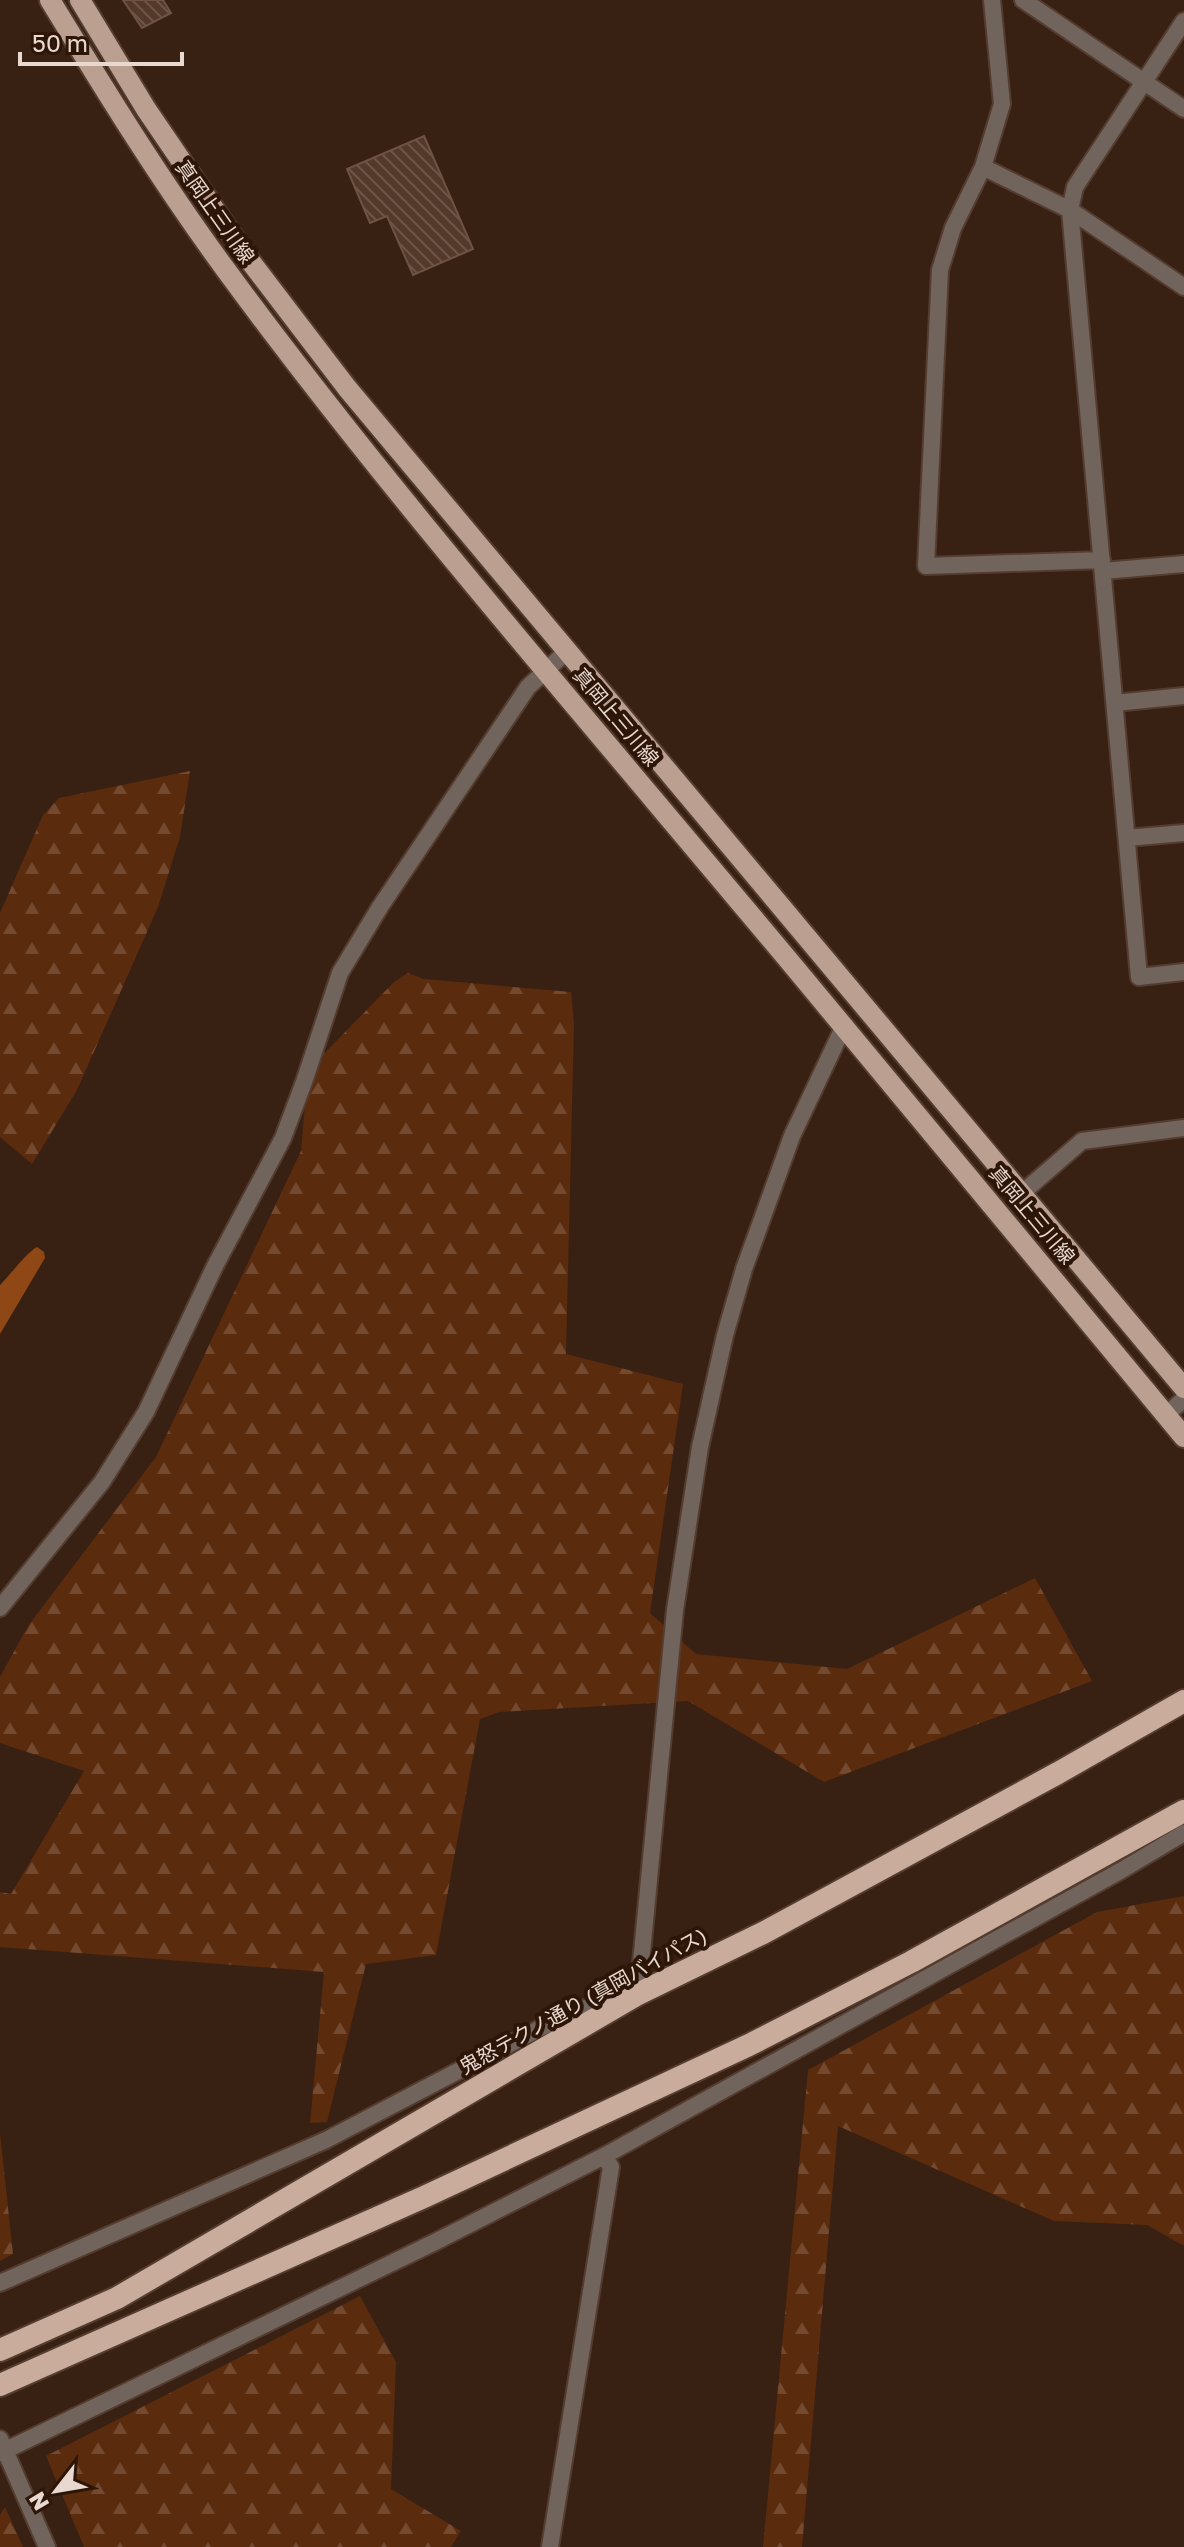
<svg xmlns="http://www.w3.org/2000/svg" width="1184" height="2547" viewBox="0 0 1184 2547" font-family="'Golos Text','Noto Sans JP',sans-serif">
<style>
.forest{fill:url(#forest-firs)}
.water{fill:#904716}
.building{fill:url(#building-back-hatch);stroke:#6f5243;stroke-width:2}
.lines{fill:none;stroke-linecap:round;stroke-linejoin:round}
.minor-casing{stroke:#543d30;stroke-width:20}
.tertiary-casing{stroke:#543d30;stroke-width:20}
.primary-casing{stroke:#543d30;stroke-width:24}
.trunk-casing{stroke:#543d30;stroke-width:26}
.minor{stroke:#71645d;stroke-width:16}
.tertiary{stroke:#71645d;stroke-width:16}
.primary{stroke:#bba092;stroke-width:20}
.trunk{stroke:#caac9c;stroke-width:22}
.labels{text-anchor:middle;stroke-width:8;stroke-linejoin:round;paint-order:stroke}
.street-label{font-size:20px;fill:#e9d8cf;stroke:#2d1608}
</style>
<defs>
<pattern id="forest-firs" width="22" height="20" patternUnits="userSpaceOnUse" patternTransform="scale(2)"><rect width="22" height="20" fill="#5b2b0d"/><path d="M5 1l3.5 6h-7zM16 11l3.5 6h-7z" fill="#73492f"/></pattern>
<pattern id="building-back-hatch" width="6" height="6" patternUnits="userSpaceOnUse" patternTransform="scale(2)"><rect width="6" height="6" fill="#53392a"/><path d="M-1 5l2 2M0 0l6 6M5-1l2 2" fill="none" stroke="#6c5548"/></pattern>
</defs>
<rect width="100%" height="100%" fill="#382012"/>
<path class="forest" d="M190 771 180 837 158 907 77 1090 32 1164 0 1137V913L43 815 59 798Z
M408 973 424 979 571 992 574 1023 566 1354 683 1384 650 1613 696 1654 847 1669 1035 1578 1092 1681 824 1782 688 1701 499 1712 480 1719 436 1955 366 1964 327 2122 310 2123 324 1972 0 1947V1892L11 1894 84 1771 0 1743V1677L28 1626 156 1457 301 1151 308 1070 394 982Z
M1184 1896V2246L1147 2225 1054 2221 838 2126 802 2547H763L808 2070 1097 1912Z
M0 2133 13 2254 0 2261Z
M360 2296 396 2362 391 2489 461 2531 451 2547H84L46 2456Z
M5 2507 23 2547H0V2515Z"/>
<path class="water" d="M37 1247 44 1252 45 1258 0 1334V1285C10 1275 27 1252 37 1247Z"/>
<path class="building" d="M123 0H163L171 13 142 28Z
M424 136 473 249 413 275 387 216 370 223 347 169Z"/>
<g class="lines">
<g class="minor-casing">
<path id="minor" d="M992 0 1002 104 983 167 953 228 940 270 926 566 1102 560
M1023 0 1184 109
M1184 21 1075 187 1070 210 1139 977 1184 972
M983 167 1070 210 1184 287
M1103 571 1184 564
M1115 703 1184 696
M1127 838 1184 833
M1021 1194 1082 1141 1184 1128
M0 2283 326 2140 571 2012 638 1994 675 1610 700 1447 725 1335 744 1269 792 1136 844 1026
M0 2453 433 2243 604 2156 1122 1870 1184 1833
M550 2547 611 2167 604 2156"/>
</g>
<g class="tertiary-casing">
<path id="tertiary" d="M1166 1415 1184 1399
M0 1608 102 1482 146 1412 215 1266 283 1138 304 1082 340 973 380 907 528 687 566 652
M0 2439 47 2547"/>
</g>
<g class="primary-casing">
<path id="primary" d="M50 0C106 92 162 183 226 270 360 453 508 626 654 800 832 1011 1008 1223 1184 1437
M80 0 146 109 244 253 347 388 1184 1388"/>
</g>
<g class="trunk-casing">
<path id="trunk" d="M0 2350 117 2298 638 1994 763 1933 1058 1773 1184 1701
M0 2385 424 2197 749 2045 911 1962 1184 1811"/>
</g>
<use href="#minor" class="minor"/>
<use href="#tertiary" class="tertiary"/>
<use href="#primary" class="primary"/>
<use href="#trunk" class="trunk"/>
</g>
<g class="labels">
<g class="street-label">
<text transform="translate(215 212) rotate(55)" y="7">真岡上三川線</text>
<text transform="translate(616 717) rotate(50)" y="7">真岡上三川線</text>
<text transform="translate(1032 1215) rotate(50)" y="7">真岡上三川線</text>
<text transform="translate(583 2001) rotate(-29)" y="7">鬼怒テクノ通り (真岡バイパス)</text>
</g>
</g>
<g transform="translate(56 2491) rotate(239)" stroke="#2d1608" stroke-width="6" paint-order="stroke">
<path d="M0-6L14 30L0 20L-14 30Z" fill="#e9d8cf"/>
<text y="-12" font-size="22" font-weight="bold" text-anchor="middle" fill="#e9d8cf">N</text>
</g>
<path d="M20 52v12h162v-12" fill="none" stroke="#e9d8cf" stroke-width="4"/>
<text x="32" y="52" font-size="24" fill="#e9d8cf" stroke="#2d1608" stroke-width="6" paint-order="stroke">50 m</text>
</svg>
